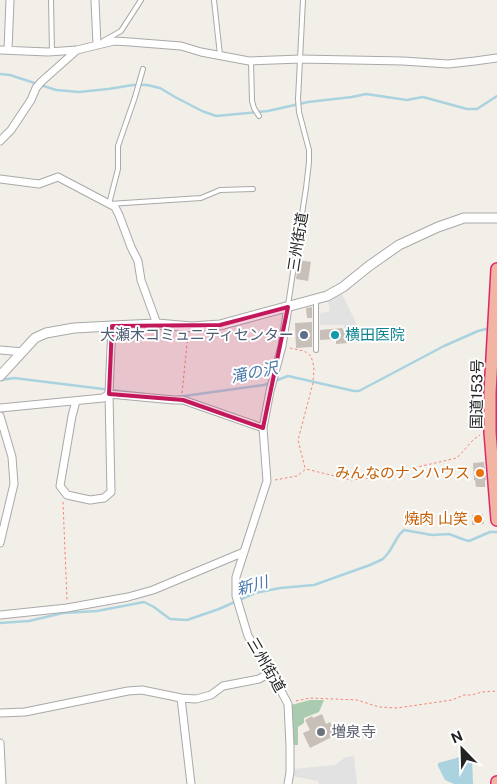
<svg xmlns="http://www.w3.org/2000/svg" width="497" height="784" viewBox="0 0 497 784" font-family="'Public Sans','Noto Sans JP',sans-serif">
<style>
.cemetery{fill:#aacbaf}
.parking{fill:#e2e2e2}
.water{fill:#aad3df}
.lines{fill:none;stroke-linecap:round;stroke-linejoin:round}
.stream{stroke:#aad3df;stroke-width:2.5}
.building{fill:#c7bfb8}
.service-casing{stroke:#a9a9a9;stroke-width:6}
.minor-casing{stroke:#a9a9a9;stroke-width:9}
.tertiary-casing{stroke:#a9a9a9;stroke-width:11}
.trunk-casing{stroke:#dc2a67;stroke-width:14}
.path{stroke:#fa8072;stroke-width:1;stroke-dasharray:2.5 2.5;stroke-linecap:butt}
.service{stroke:#fff;stroke-width:4}
.minor{stroke:#fff;stroke-width:7}
.tertiary{stroke:#fff;stroke-width:9}
.trunk{stroke:#f2b4a3;stroke-width:11}
.marked{fill:#c2185b;fill-opacity:0.2;stroke:#c2185b;stroke-width:4;stroke-linejoin:round}
.service-dot{fill:#5c6f8a;stroke:#fff;stroke-width:2}
.culture-dot{fill:#0f9aa8;stroke:#fff;stroke-width:2}
.food-dot{fill:#e8710a;stroke:#fff;stroke-width:2}
.worship-dot{fill:#6b7280;stroke:#fff;stroke-width:2}
.labels{text-anchor:middle;stroke-width:4;stroke-linejoin:round;paint-order:stroke}
.street-label{font-size:15px;fill:#222;stroke:#fff}
.service-label{font-size:15px;fill:#4e5e75;stroke:#fff;text-anchor:end}
.culture-label{font-size:15px;fill:#0d838f;stroke:#fff;text-anchor:start}
.food-label{font-size:15px;fill:#c56008;stroke:#fff;text-anchor:end}
.worship-label{font-size:15px;fill:#5b616d;stroke:#fff;text-anchor:start}
.water-label{font-size:16px;font-style:italic;fill:#4a7aab;stroke:#fff}
</style>
<rect width="100%" height="100%" fill="#f2efe9"/>
<path class="cemetery" d="M310 700H324L319 712 304 718V723L298 727V745H294L291 705Z"/>
<path class="parking" d="M342 294 358 327 345 329 343 325H320V313L330 311 328 301Z
M354 756 357 784H319L318 781 292 776 293 769 335 765 346 757Z"/>
<path class="water" d="M465 755H470L472 758 473 784H454L445 780 438 766V763L453 759Z"/>
<g class="lines">
<path class="stream" d="M0 74 10 75 56 90 79 92 108 89 133 85H147L160 88 175 97 202 111 216 116 268 111 308 102 352 97 366 94 407 100 423 97 467 109H477L497 96
M1 380 14 378 144 394
M275 381 288 376 354 391H359L444 346 478 331 490 328
M177 397 264 385 270 383
M0 623 29 621 63 613 97 611 144 602 154 607 170 619 187 620 219 609 255 593 280 588 314 585 370 565 383 559 389 552 399 535 404 530 432 535 449 534 465 540 469 541 490 532H497"/>
</g>
<path class="building" d="M299 260 311 262 308 281 296 279Z
M312 307V318H307L306 308Z
M312 322V347L296 348 295 323Z
M342 328 344 331H348L349 343 336 344V339L320 340V330Z
M484 462 486 480H485V487H476L475 480H474L473 463Z
M483 514 484 524 472 525V515Z
M322 714 326 724 330 722 336 735 310 748 303 733 310 730 305 720 312 716 313 718Z"/>
<g class="lines">
<g class="service-casing">
<path id="service" d="M51 0 52 52
M214 0 220 55
M103 41 121 31 141 0
M251 61 252 101 254 108 259 116
M143 69 135 97 118 146V169L109 204 201 198 220 190 253 189
M316 299V350
M288 305 306 188 309 162V150L299 112 298 99 303 0"/>
</g>
<g class="minor-casing">
<path id="minor" d="M95 0 97 45
M0 50 48 52 77 50 114 41 130 42 181 46 201 52 249 61 301 59 403 61 448 64 475 61 497 58
M8 50 10 0
M0 141 11 130 31 100 36 88 41 82 77 50
M0 179 39 184 58 177 115 207 119 215 131 247 138 261 141 280 157 324
M288 307 282 346 270 391 263 428 267 481 244 552 236 577V596L248 636 271 672 288 704 290 746V772L288 784
M0 350 23 352
M76 401 72 416 60 486 67 495 90 500 104 498 111 492 109 393 112 326
M0 408 103 398 109 394 174 400H183L263 428
M0 416 12 457 14 484 0 543
M0 615 67 608 128 597 153 590 244 552
M181 698 191 784
M0 713 25 712 128 691 142 690 181 698 196 699 211 695 223 686 259 679 271 672
M0 743 2 784"/>
</g>
<g class="tertiary-casing">
<path id="tertiary" d="M0 376 35 338 46 333 74 328 112 326 157 324 192 327 220 325 327 296 343 287 369 266 399 245 438 227 464 218H497"/>
</g>
<g class="trunk-casing">
<path id="trunk" d="M497 269 490 393V432L497 520
M497 784V782"/>
</g>
<path class="path" d="M290 348 304 351 311 356 314 367 313 383 298 440 305 468
M182 393 188 335
M275 480 297 476 306 469 351 480 375 477 388 472 413 468 457 458 473 440 480 435
M63 502 67 600
M296 701 310 698 357 700 379 707 397 708 452 700 464 695H472L482 692 497 691"/>
<use href="#service" class="service"/>
<use href="#minor" class="minor"/>
<use href="#tertiary" class="tertiary"/>
<use href="#trunk" class="trunk"/>
</g>
<path class="marked" d="M288 307 263 428 183 400 109 394 112 326 220 325Z"/>
<circle class="service-dot" cx="304" cy="335" r="5"/>
<circle class="culture-dot" cx="335" cy="335" r="5"/>
<g class="food-dot">
<circle cx="480" cy="473" r="5"/>
<circle cx="478" cy="519" r="5"/>
</g>
<circle class="worship-dot" cx="321" cy="732" r="5"/>
<g class="labels">
<g class="street-label">
<text transform="translate(298 242) rotate(-81)" y="5">三州街道</text>
<text transform="translate(477 394) rotate(-89)" y="5">国道153号</text>
<text transform="translate(266 665) rotate(60)" y="5">三州街道</text>
</g>
<g class="service-label">
<text x="294" y="340">大瀬木コミュニティセンター</text>
</g>
<g class="culture-label">
<text x="345" y="340">横田医院</text>
</g>
<g class="food-label">
<text x="470" y="478">みんなのナンハウス</text>
<text x="468" y="524">焼肉 山笑</text>
</g>
<g class="worship-label">
<text x="331" y="737">増泉寺</text>
</g>
<g class="water-label">
<text transform="translate(254 372) rotate(-12)" y="6">滝の沢</text>
<text transform="translate(252 585) rotate(-15)" y="6">新川</text>
</g>
</g>
<g transform="translate(462 749) rotate(337)" stroke="#ffffff" stroke-width="4" paint-order="stroke">
<path d="M0-4L9 19L0 12L-9 19Z" fill="#222222"/>
<text y="-8" font-size="14" font-weight="bold" text-anchor="middle" fill="#222222">N</text>
</g>
</svg>
